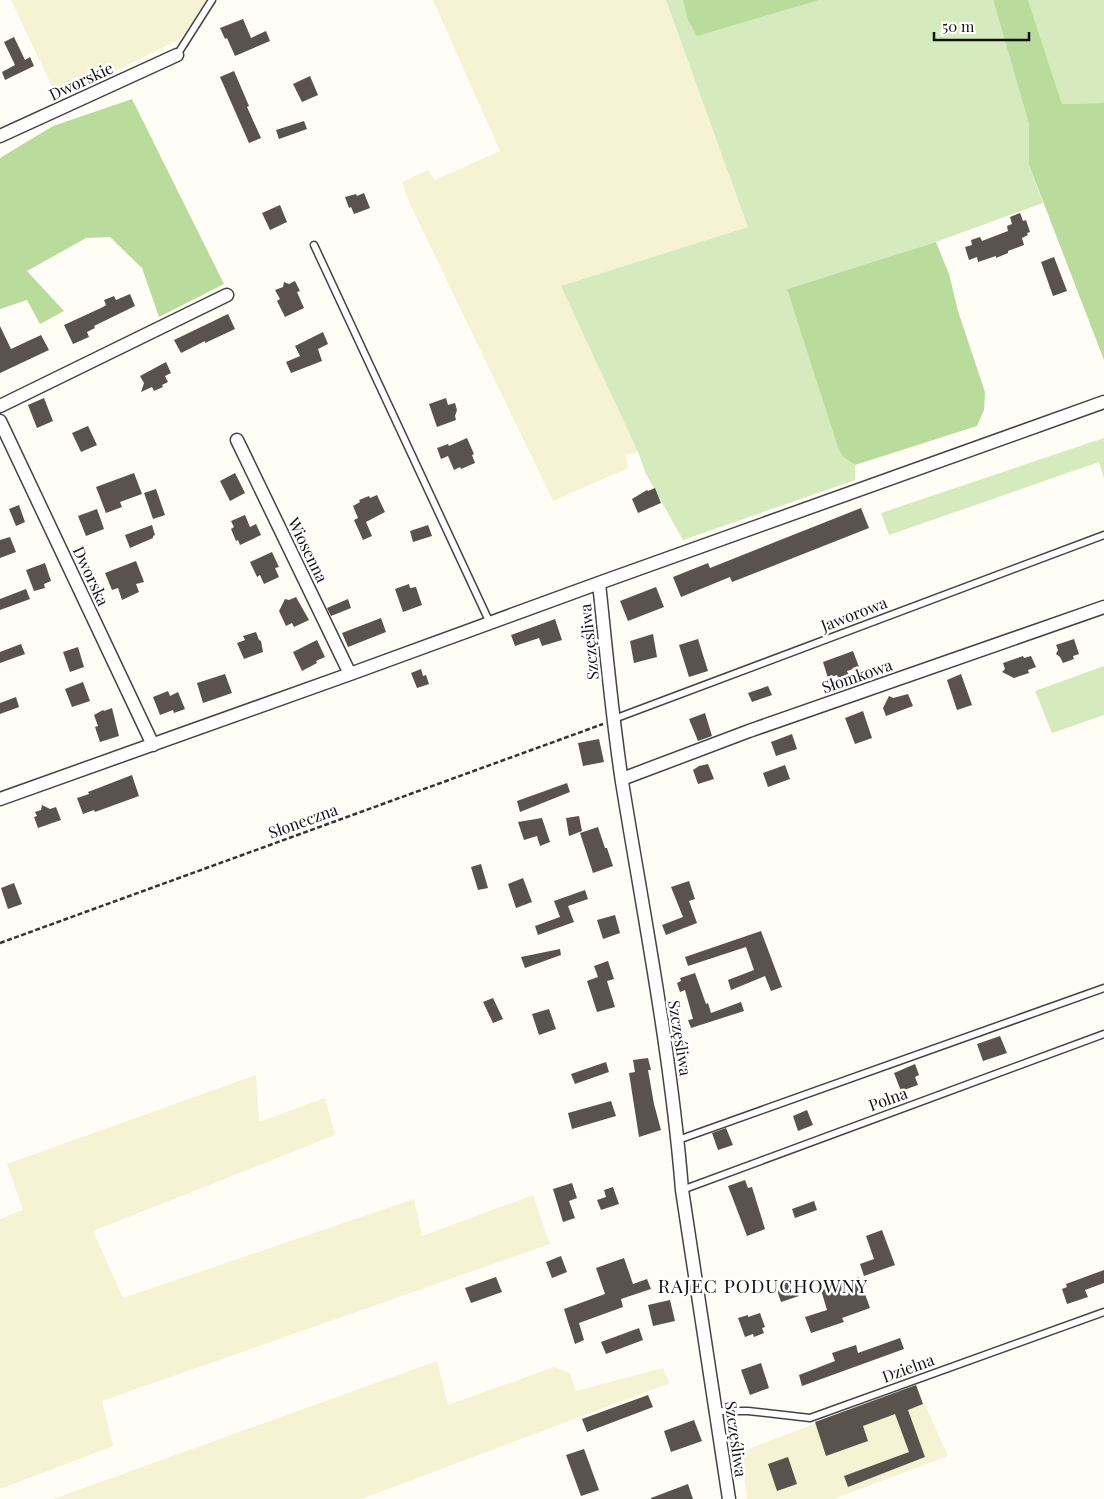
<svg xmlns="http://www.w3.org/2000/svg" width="1104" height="1499" viewBox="0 0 1104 1499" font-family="'Playfair Display',serif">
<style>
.farmland{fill:#f6f3d4}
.green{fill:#d5ebbd}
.forest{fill:#b9dc9c}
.building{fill:#5a524d}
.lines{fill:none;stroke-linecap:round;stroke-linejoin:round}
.lane-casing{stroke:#444;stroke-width:9}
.street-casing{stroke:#444;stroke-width:15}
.path{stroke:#333;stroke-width:2.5;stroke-dasharray:5 2.5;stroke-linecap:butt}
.lane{stroke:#fff;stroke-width:6}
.street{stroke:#fff;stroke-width:12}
.labels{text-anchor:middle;stroke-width:5;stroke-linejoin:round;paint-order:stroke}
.street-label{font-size:16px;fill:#111;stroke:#fff}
.quarter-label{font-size:19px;letter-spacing:1px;fill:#111;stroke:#fff}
</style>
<rect width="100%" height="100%" fill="#fffdf5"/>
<path class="farmland" d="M11 0H209L180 39 58 99Z
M433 0H666L749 227 562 286 638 452 626 455 628 468 553 501 410 204 402 182 428 170 435 180 500 151Z
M256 1075 259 1122 325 1098 335 1135 93 1231 123 1298 414 1199 422 1236 533 1195 550 1244 102 1401 113 1446 0 1489V1219L23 1210 7 1164Z
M437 1361 448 1405 554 1367 570 1373 576 1391 663 1368 670 1383 361 1499H53Z
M916 1385 948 1456 836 1498V1499H747L741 1452Z"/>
<path class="green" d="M666 0H993L1029 124V165L1043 203 936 242 787 289 843 457 855 465V480L683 540 646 474 638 452 561 286 748 227Z
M1028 0H1104V103L1062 104Z
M1104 438V478L1099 462 889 535 881 513Z
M1104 666V715L1052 733 1035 691Z"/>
<path class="forest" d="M683 0H819L697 36 688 20Z
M993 0H1028L1062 104 1104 103V360L1029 165V124Z
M132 99 224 284 159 317 142 268 110 237 86 238 27 271 64 311 40 324 27 300 0 309V158L53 126Z
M936 242 949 274 958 311 985 392 984 410 977 426 855 465 843 457 838 447 787 289Z"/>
<path class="building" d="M243 19 251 38 266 31 270 41 235 56 227 38 225 39 220 28Z
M14 37 25 60 30 57 34 66 5 80 2 72 15 65 4 42Z
M234 71 249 106 247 107 261 138 249 143 220 77Z
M310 76 318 95 302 102 293 84Z
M304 121 307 129 279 139 276 130Z
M364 193 370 208 354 214 351 207 349 208 345 197 356 194 357 196Z
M280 205 287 222 270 230 262 213Z
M1020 213 1023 221 1026 220 1030 232 1027 233 1028 235 1022 238 1024 245 1008 251V253L996 258V256L978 262 977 257 969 260 965 247 972 245 971 240 980 237 982 241 1008 231 1007 226 1012 224 1010 217Z
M1054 257 1067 291 1053 296 1041 262Z
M295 281 300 291 297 292 304 308 285 317 277 301 280 299 275 290 283 287 284 282 289 284Z
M130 294 135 306 94 326 95 328 87 332 89 337 73 344 64 325 103 307 106 305 104 300 114 296 116 300Z
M228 314 235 329 205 343V341L181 353 174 340Z
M0 326 11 349 41 335 49 350 0 373Z
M323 332 328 344 318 349 322 361 291 373 286 362 300 356 295 346Z
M166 362 171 373 165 376 168 382 162 385 163 387 154 391 152 387 141 392 144 383 140 376Z
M44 398 53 421 37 428 28 405Z
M446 398 448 405 455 403 457 410 455 416 456 420 437 427 429 404Z
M88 426 97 445 81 452 72 433Z
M467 438 474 454 472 455 475 463 461 469 460 467 454 470 448 456 441 459 437 448 448 444 449 446Z
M134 473 142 494 120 502 122 507 106 513 96 487Z
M235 473 245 493 230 501 220 481Z
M655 488 661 503 638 513 632 499 647 490 648 491Z
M156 489 165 515 153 519 144 493Z
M377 495 385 512 366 522 372 536 363 540 354 520 358 518 353 506 360 502 359 500 369 496 370 498Z
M19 505 25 522 16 526 9 509Z
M861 508 869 528 732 582 730 577 681 597 673 577 708 563 710 568Z
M97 509 104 529 86 536 78 516Z
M245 515 250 527 256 524 261 535 240 545 238 540 236 541 231 529 234 527 231 521Z
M152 525 155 535 153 536V538L130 548 125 535Z
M428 525 432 536 413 542 410 531Z
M10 537 16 552 0 558V540Z
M272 552 279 567 275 568 279 577 264 584 260 575 257 577 250 562Z
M136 561 144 582 136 584 139 592 122 600 118 588 112 590 105 573Z
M45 563 51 581 44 584 45 588 34 591 26 570Z
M409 584 410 588 416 587 422 605 403 612 395 589Z
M656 587 664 607 628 621 620 601Z
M26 589 30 599 0 610V599Z
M296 597 309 620 294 627 292 623 286 626 279 611 285 599 289 600Z
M348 599 351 608 331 616 327 608Z
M381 618 386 632 348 647 342 633Z
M555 619 562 640 542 646 539 638 515 646 511 635Z
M256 632 259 640 261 641 263 652 244 659 237 643 245 640 243 636Z
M653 634 657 657 634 663 630 641Z
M698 639 708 671 689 677 679 645Z
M1074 639 1079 654 1073 656 1074 659 1063 663 1060 657 1056 654 1058 650 1056 645Z
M317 640 325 657 316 661 317 663 302 671 293 652Z
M21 644 25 654 0 663V652Z
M78 647 84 667 70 672 63 652Z
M853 651 859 667 847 671 849 676 839 680 837 675 828 678 823 662Z
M1023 656 1024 658 1031 656 1036 667 1028 670 1029 673 1014 678 1002 672 1005 669 1003 663Z
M421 669 423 676 426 675 429 684 417 688 411 673Z
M225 674 232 693 203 703 197 683Z
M961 674 972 705 957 710 947 680Z
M83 682 90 701 72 707 65 689Z
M768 686 772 695 752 702 748 693Z
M168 691 170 696 178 692 185 709 174 713 173 710 160 715 153 697Z
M908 694 913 706 886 716 883 708 889 696 893 698Z
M16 697 19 707 0 714V703Z
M112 708 119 736 100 742 95 727 98 726 94 715 103 710 104 711Z
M863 711 872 738 855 744 845 718Z
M705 713 712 736 698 741 689 719Z
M792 734 797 749 776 756 771 742Z
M599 739 604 762 583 766 578 743Z
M708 764 714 779 698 784 693 770 699 766Z
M785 765 790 779 768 787 763 773Z
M132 775 139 796 95 812 94 810 83 814 77 798 89 794 88 792Z
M567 783 570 792 520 812 517 801Z
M42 805 50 809 56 807 61 820 38 828 34 817 37 816 35 812 41 810Z
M579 816 582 831 569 836 566 818Z
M542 818 550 842 540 846 537 836 524 840 518 822Z
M598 827 605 848H607L613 866 593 873 580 833Z
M481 864 488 888 478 890 471 867Z
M523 878 532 902 516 908 508 884Z
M689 881 695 899 689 901 697 923 666 935 662 925 683 917 671 887Z
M14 883 22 904 8 909 1 888Z
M585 890 588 899 568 906 574 922 538 935 535 926 560 917 554 901Z
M615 915 620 933 603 939 597 920Z
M761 931 782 987 771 991 765 976 731 990 728 980 754 970 746 947 688 966 685 957Z
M560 949 561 955 525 968 521 957Z
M608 961 614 979 607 981 615 1007 597 1012 587 981 598 977 594 966Z
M695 973 706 1004 708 1003 711 1013 741 1002 744 1011 691 1028 688 1020 693 1019 685 990 680 992 677 983 681 981 680 978Z
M493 998 503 1019 493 1023 483 1002Z
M549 1009 556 1029 539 1035 532 1014Z
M1000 1036 1007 1053 983 1061 977 1044Z
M648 1058 651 1070H648L654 1104 661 1130 639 1137 629 1073 635 1072 633 1060Z
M606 1062 609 1072 575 1084 571 1074Z
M915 1064 919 1075 915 1077 918 1085 901 1091 894 1073Z
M611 1101 616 1116 572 1129 568 1113Z
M807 1110 813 1125 798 1131 793 1116Z
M726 1128 733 1145 718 1150 712 1133Z
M745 1180 748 1188 752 1187 765 1229 747 1236 728 1186Z
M572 1183 577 1198 569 1201 575 1218 563 1222 553 1189Z
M613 1187 619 1204 601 1210 597 1200 606 1197 604 1190Z
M814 1201 817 1210 795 1218 792 1209Z
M882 1230 895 1265 864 1276 860 1264 874 1259 866 1236Z
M561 1256 567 1272 552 1278 546 1262Z
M624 1258 633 1284 647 1279 651 1289 621 1299 623 1307 579 1323 584 1340 575 1344 564 1309 605 1294 596 1268Z
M1104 1270V1283L1085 1290 1088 1297 1067 1304 1062 1289 1067 1287 1066 1284Z
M496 1277 502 1292 471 1303 465 1288Z
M859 1277 870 1308 842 1318 844 1322 811 1333 805 1317 827 1310 821 1290Z
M793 1278 799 1296 781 1302 775 1284Z
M670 1300 675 1321 653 1326 648 1305Z
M760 1313 765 1327 762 1328 764 1333 754 1337 753 1334 745 1337 738 1318 748 1315V1317Z
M639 1328 643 1340 606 1354 601 1342Z
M900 1338 904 1349 802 1386 799 1375 835 1361 832 1353 856 1345 858 1353Z
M761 1363 769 1388 750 1395 741 1370Z
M916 1385 923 1404 908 1410 925 1457 848 1487 844 1476 909 1452 895 1414 863 1426 868 1441 826 1456 815 1422Z
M648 1395 653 1407 587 1432 582 1419Z
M694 1420 702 1441 671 1452 664 1431Z
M584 1449 599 1490 581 1496 566 1455Z
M788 1457 797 1484 777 1491 768 1464Z
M688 1484 693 1499H651V1498Z"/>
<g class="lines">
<g class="lane-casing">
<path id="lane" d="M177 55 212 0
M314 245 490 623
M614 719 1104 535
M678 1140 1104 988
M682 1190 1104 1034
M716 1411H748L810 1418 1104 1312"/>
</g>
<g class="street-casing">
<path id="street" d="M0 136 177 55
M0 406 227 295
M0 421 153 745
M237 440 350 674
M599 583C606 649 612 716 622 782 644 917 671 1053 682 1190L729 1499
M622 779 749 731 1104 607
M0 799 350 674 599 583 1104 402"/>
</g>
<path class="path" d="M0 943 603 724"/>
<use href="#lane" class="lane"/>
<use href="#street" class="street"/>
</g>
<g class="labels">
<g class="street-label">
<text transform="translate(81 81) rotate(-25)" y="6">Dworskie</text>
<text transform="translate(308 550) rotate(64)" y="6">Wiosenna</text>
<text transform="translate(91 576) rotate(65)" y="6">Dworska</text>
<text transform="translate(854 614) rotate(-21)" y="6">Jaworowa</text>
<text transform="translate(589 642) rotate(-96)" y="6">Szczęśliwa</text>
<text transform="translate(857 676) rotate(-19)" y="6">Słomkowa</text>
<text transform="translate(303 821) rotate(-20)" y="6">Słoneczna</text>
<text transform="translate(680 1038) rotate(81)" y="6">Szczęśliwa</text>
<text transform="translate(888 1099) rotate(-20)" y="6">Polna</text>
<text transform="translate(908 1368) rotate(-20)" y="6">Dzielna</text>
<text transform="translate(736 1439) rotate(82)" y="6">Szczęśliwa</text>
</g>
<g class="quarter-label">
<text x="763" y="1293">RAJEC PODUCHOWNY</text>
</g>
</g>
<path d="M934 32v8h95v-8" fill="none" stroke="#111111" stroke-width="2.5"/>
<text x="942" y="32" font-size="15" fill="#111111" stroke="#ffffff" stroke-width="4" paint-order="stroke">50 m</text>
</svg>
